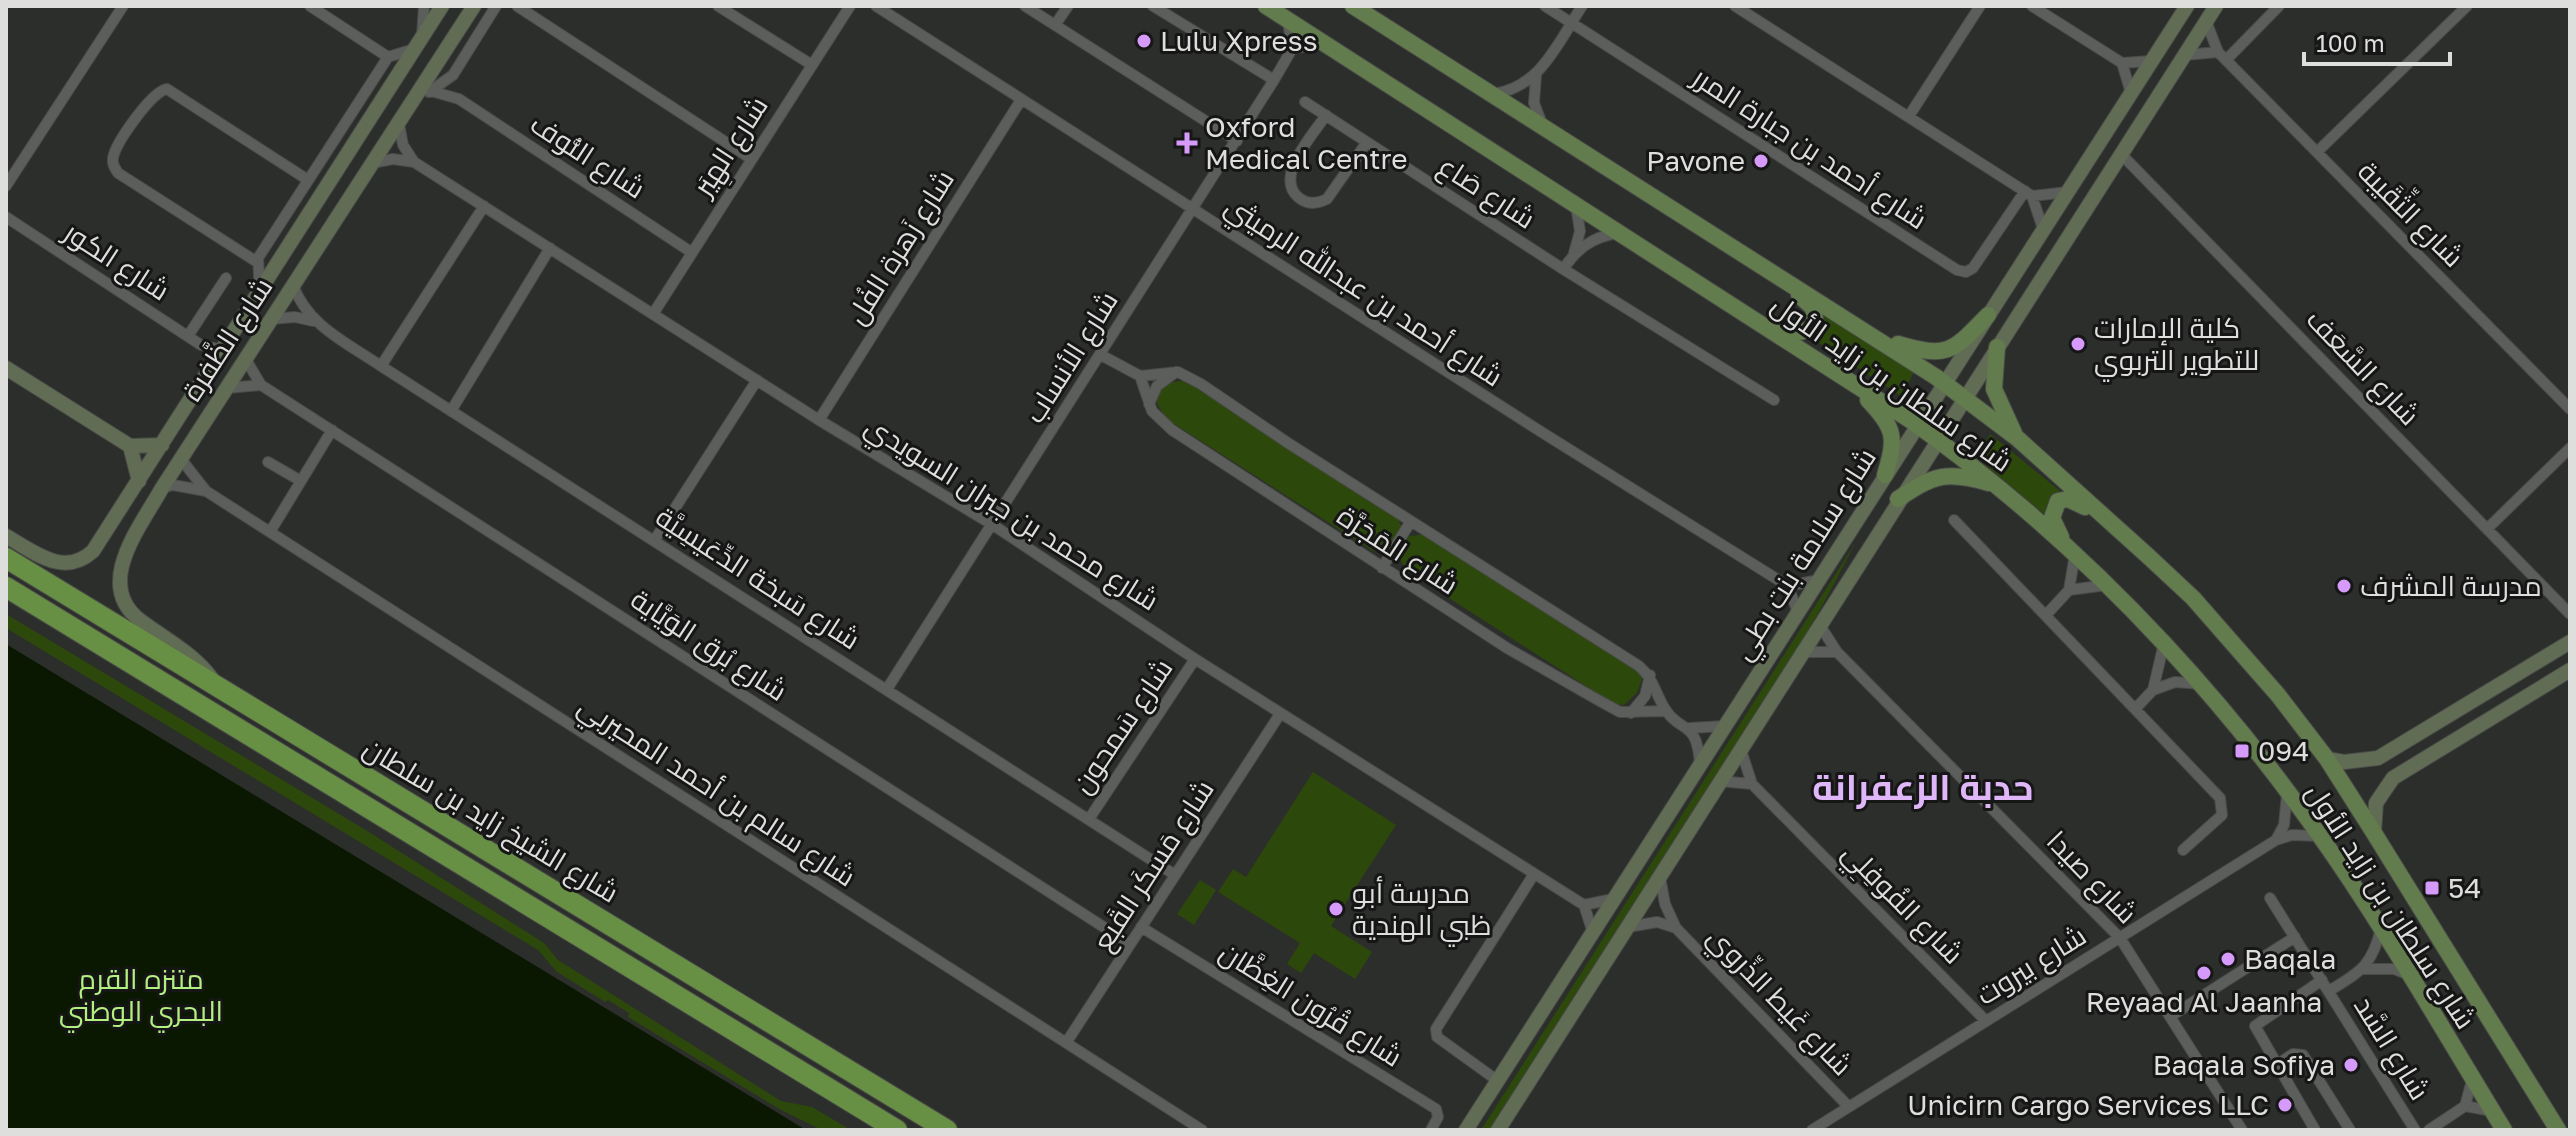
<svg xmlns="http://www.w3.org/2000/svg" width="2576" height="1136" viewBox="0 0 2576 1136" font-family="'Golos Text',Cairo,sans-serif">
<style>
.green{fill:#2c490b}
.water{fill:#0b1801}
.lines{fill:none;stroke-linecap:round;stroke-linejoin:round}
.street-casing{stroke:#494a48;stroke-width:12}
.secondary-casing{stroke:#494a48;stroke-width:16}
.primary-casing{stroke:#494a48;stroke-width:18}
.highway-casing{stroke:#494a48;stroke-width:22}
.street{stroke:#5c5e5b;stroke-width:10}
.secondary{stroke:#606d54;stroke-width:14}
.primary{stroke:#637c4d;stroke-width:16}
.highway{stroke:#689044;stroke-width:20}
.poi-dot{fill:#d69bfa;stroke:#151615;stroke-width:3}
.labels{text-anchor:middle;stroke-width:6;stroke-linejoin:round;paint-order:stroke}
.poi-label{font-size:28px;fill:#dedfdd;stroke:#151615;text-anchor:start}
.street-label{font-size:28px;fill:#dedfdd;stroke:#151615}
.park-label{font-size:28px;fill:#b4f081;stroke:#151615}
.district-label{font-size:36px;font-weight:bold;fill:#dfb7f9;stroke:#151615}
</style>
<rect width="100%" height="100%" fill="#2c2e2b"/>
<path class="green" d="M1823 311 1914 372 1901 396 1810 337 1822 327Z
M1186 380 1396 514 1401 526 1395 539 1382 552 1373 551 1165 418 1157 403 1160 389 1168 383Z
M1990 434 2065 495 2048 517 1976 457Z
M1428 534 1638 667 1642 679 1637 693 1624 705 1614 704 1407 571 1399 557 1402 543 1410 536Z
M1856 542C1752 745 1614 938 1491 1130H1481Z
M6 614 364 829 544 943 558 960 781 1101 812 1107 851 1130H822L781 1110 628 1017 629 1013 608 1000 605 1002 557 972 538 950 6 628Z
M1313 772 1396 825 1331 926 1372 952 1355 979 1314 953 1301 973 1287 964 1300 943 1218 892 1233 869 1246 877Z
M1200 880 1216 890 1194 925 1177 914Z"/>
<path class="water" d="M6 644 806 1130H6Z"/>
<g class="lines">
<g class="street-casing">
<path id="street" d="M310 6 388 57
M517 6 750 158
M718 6 812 65
M876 6 1543 433 1788 586 1798 613
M1025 6 1237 141
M1153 6 1274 80
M1545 6 1957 270 1966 272 1973 268 2025 191
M1735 6 2032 196 2043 229
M2032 6 2122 63 2151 61
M2206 21 2218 52 2570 409
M1055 25 1068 6
M422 36 424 6
M1292 49 1321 43
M2185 55 2218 52
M2226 60 2279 6
M2122 63 2131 93
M1536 76 1534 103 1542 124
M431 91 459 99 691 252
M429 92 453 75 496 6
M1493 94C1540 88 1558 43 1582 6
M1305 102 1563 269 1774 400
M1326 115C1313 135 1274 176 1298 197 1307 205 1317 204 1327 199L1367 142
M1909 116 1980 6
M399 124 403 145 414 162
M2317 152 2467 6
M2121 154 2570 614
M372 163 393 159 414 162 819 420 993 525 1195 659 1584 905 1593 933
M6 186 123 6
M2032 196 2068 192
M6 217 201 345 223 350
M1574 253 1580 231 1576 206
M257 262 118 173C114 167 111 162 114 154 119 139 152 91 167 89L308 180
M1563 269C1578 248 1592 237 1618 233
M293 285C307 325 347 343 381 366L1175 875
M260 292 258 258 388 57 414 49
M653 314 850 6
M271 319 295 317 313 321
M188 336 226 278
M1101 355 1140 376 1178 372 1201 384 1288 443 1639 666C1654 679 1655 693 1665 709 1680 734 1697 718 1700 765
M245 358 261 385 1130 944
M381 366 484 206
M1140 376 1152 411 1172 430 1507 648 1598 700 1620 712 1666 711
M227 388 261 385
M1149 404 1157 386 1176 372
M451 411 550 248
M819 420 1021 100
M181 459 206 491 1202 1130
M268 462 301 481
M162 488 173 485 206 491
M1954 520 2220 798 2222 815 2183 850
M2487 529 2570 448
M270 532 332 430
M654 541 757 380
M1382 568 1411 521
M1788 586 1819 580
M2069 590 2107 585
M2046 615 2069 590 2075 554
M1819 624 1837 652 2120 938 2242 1130
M1801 652H1837
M887 689 1274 80 1292 49 1288 21
M2153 690 2175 682 2201 684
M2136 708 2153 690 2164 643
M1631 713 1645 696 1650 675
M1690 728 1725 726
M1741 750 1752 784 1986 1021
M1719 781 1752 784
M1089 819 1195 659
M2276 840 2284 825 2287 794
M1660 877 1665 904 1676 928 1849 1107
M2270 898 2415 1130
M1584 905 1613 899
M1141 927 1436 1109 1438 1117 1431 1130
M1628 927 1657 922 1676 928
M2364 969H2394L2409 975
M2329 991C2361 971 2371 967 2381 929
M2171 1016 2295 937
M1066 1043 1280 714
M2275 1066 2293 1054 2303 1055 2350 1130
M1498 1081 1437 1037 1436 1029 1534 874
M2465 1106 2492 1111
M1812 1130 2276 840 2292 835 2319 836
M2315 1130 2255 1026 2322 980
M2429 1130 2465 1106 2472 1080"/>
</g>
<g class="secondary-casing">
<path id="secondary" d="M6 368 130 446 162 445
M130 446 139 481
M6 536C34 552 64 578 93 551L442 6
M213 680C193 653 168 641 141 621 92 585 141 526 162 488L474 6
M2327 759 2344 762 2378 758 2570 642
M2374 832 2376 803 2393 778 2570 670
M1466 1130 2187 6
M1498 1130 2216 6"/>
</g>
<g class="primary-casing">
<path id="primary" d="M1266 6 1910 420C2094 550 2250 722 2371 912 2417 984 2460 1058 2504 1130
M1353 6 1936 377 2017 438 2148 556 2193 598 2278 695 2327 759 2374 833 2558 1130
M1775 327C1790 332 1803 336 1816 324L1813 308 1799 295
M1898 344C1949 359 1953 351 1988 315
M1997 347 1994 389 2014 433
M1868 400C1896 429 1896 438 1885 475
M1898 499C1935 474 1946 471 1989 483
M2061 537 2052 518 2058 501 2068 499 2085 507"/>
</g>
<g class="highway-casing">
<path id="highway" d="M6 558 947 1130
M6 587 897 1130"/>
</g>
<use href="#street" class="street"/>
<use href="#secondary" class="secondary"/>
<use href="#primary" class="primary"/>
<use href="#highway" class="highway"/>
</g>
<g class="poi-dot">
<circle cx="1144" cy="41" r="8"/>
<path d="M1183 131h8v8h8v8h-8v8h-8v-8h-8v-8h8z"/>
<circle cx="1761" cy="161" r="8"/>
<circle cx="2078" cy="344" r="8"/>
<circle cx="2344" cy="586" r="8"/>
<rect x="2234" y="743" width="16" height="16" rx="4"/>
<rect x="2424" y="880" width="16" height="16" rx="4"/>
<circle cx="1336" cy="909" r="8"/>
<circle cx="2228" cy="959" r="8"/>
<circle cx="2204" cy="973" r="8"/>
<circle cx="2351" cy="1065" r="8"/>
<circle cx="2285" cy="1105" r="8"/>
</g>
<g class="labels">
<g class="poi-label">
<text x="1160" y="51">Lulu Xpress</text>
<text x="1205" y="137">Oxford<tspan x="1205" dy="32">Medical Centre</tspan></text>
<text x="1745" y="171" text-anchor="end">Pavone</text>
<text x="2094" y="338">كلية الإمارات<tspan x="2094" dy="32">للتطوير التربوي</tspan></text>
<text x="2360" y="596">مدرسة المشرف</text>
<text x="2258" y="761">094</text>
<text x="2448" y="898">54</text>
<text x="1352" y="903">مدرسة أبو<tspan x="1352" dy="32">ظبي الهندية</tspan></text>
<text x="2244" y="969">Baqala</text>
<text x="2204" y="1012" text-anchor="middle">Reyaad Al Jaanha</text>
<text x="2335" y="1075" text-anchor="end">Baqala Sofiya</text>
<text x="2269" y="1115" text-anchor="end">Unicirn Cargo Services LLC</text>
</g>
<g class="street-label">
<text transform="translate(730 146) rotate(-57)" y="10">شارع الهِيَر</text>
<text transform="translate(1810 148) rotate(33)" y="10">شارع أحمد بن جبارة المرر</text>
<text transform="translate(588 156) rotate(33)" y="10">شارع النُّوف</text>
<text transform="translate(1487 192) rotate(33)" y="10">شارع صَاع</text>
<text transform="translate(2411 214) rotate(45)" y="10">شارع الثِّقَيبة</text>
<text transform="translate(900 247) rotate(-58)" y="10">شارع زَهرة الفُل</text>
<text transform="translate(117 261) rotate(33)" y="10">شارع الكور</text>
<text transform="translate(1364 291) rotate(33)" y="10">شارع أحمد بن عبدالله الرميثي</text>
<text transform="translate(227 339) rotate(-57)" y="10">شارع الظَّفرة</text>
<text transform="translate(1071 357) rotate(-58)" y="10">شارع الأنساب</text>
<text transform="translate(2363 367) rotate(46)" y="10">شارع السَّعَف</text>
<text transform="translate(1892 383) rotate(35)" y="10">شارع سلطان بن زايد الأول</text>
<text transform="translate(1012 513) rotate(32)" y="10">شارع محمد بن جبران السويدي</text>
<text transform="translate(1398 550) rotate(33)" y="10">شارع المَجَرَّة</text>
<text transform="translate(1804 554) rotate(-58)" y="10">شارع سلامة بنت بطي</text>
<text transform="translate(758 578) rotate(33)" y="10">شارع سَبخة الدِّعَيسِيَّة</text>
<text transform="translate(709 645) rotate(33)" y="10">شارع بُرق الوَيَّاية</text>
<text transform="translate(1122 726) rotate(-56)" y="10">شارع سَمحون</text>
<text transform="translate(717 791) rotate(33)" y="10">شارع سالم بن أحمد المحيربي</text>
<text transform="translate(491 820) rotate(31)" y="10">شارع الشيخ زايد بن سلطان</text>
<text transform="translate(1153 865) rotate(-57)" y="10">شارع مَسكَر القَبع</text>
<text transform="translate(2092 877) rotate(46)" y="10">شارع صيدا</text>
<text transform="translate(1903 903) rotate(45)" y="10">شارع الفُوفِلِي</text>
<text transform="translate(2391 906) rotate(57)" y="10">شارع سلطان بن زايد الأول</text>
<text transform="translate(2031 965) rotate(-32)" y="10">شارع بيروت</text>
<text transform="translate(1780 1001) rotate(46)" y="10">شارع غَيط الذِّروي</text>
<text transform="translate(1311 1004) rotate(32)" y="10">شارع قُرُون الغِظَّان</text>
<text transform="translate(2392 1048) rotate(58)" y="10">شارع السَّد</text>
</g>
<g class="park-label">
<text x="141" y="989">متنزه القرم<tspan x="141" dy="32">البحري الوطني</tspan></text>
</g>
<g class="district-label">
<text x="1923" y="800">حدبة الزعفرانة</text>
</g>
</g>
<rect width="2576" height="1136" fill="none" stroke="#dedfdd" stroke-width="16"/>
<path d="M2304 52v12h146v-12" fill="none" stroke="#dedfdd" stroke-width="4"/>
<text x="2316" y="52" font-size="24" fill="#dedfdd" stroke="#151615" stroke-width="6" paint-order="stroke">100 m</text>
</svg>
